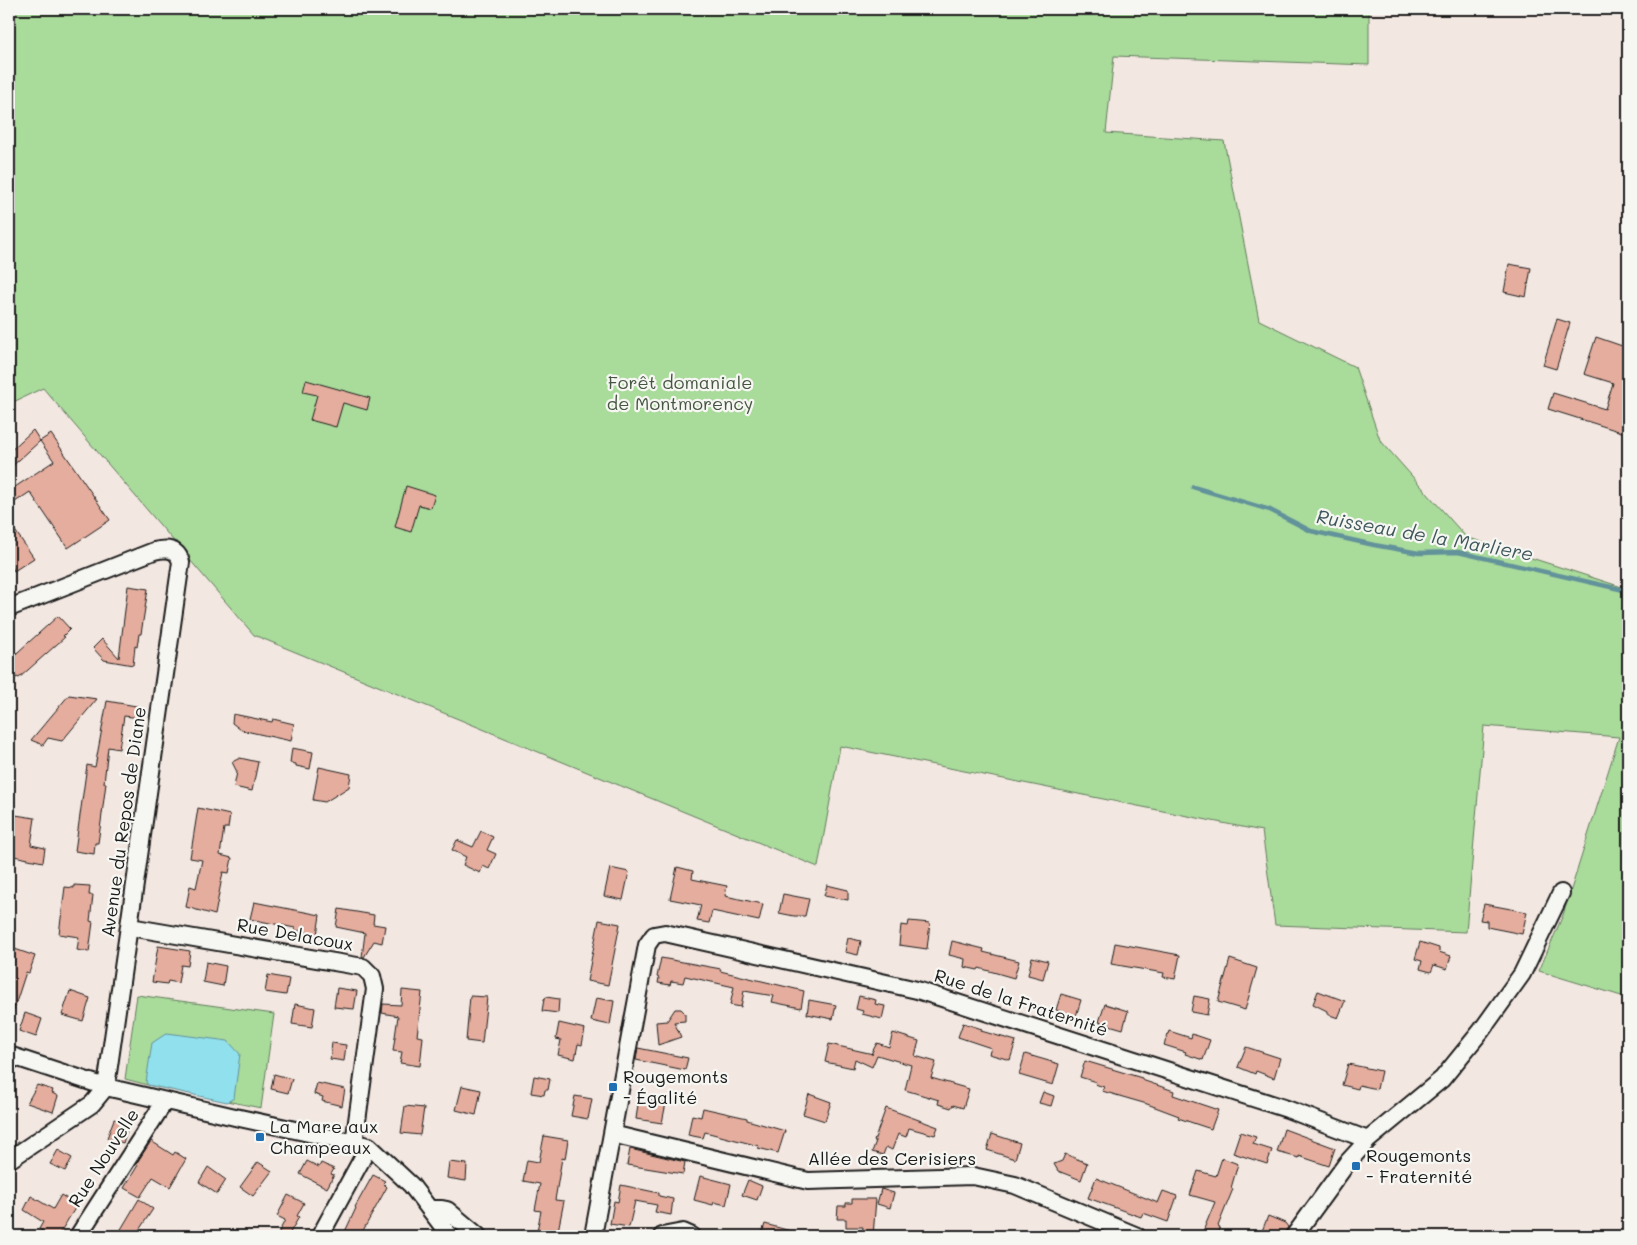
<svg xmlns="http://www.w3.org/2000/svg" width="1637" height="1245" viewBox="0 0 1637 1245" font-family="Mali,sans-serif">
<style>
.green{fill:#a9db9b;stroke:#627c5c}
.water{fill:#91e0ee;stroke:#62929a}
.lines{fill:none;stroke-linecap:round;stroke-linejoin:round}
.stream{stroke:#62929a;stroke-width:4.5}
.building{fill:#e5ad9d;stroke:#1c1c1c}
.minor-casing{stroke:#1c1c1c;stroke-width:20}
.minor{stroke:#f6f6f2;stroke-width:16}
.poi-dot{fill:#1f6fb2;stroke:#f6f6f2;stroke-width:2}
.labels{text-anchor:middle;stroke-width:4.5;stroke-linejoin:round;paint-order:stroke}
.park-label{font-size:18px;fill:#465542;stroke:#f6f6f2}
.street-label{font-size:18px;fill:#1c1c1c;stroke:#f6f6f2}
.poi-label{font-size:18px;fill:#1c1c1c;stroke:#f6f6f2;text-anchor:start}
.water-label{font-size:19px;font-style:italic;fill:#3f575b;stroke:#f6f6f2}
</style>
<rect width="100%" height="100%" fill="#f3e7e1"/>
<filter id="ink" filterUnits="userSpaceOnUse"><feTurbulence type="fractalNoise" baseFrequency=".02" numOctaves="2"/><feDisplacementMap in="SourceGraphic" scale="10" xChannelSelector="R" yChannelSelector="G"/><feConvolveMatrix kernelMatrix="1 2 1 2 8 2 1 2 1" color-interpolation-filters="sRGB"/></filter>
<g filter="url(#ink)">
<path class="green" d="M9 9H1369V65L1114 56 1106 133 1224 141 1259 320 1355 367 1380 440 1466 537 1628 589V998L1539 971 1563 915 1619 737 1484 726 1466 932 1275 925 1262 831 840 746 818 867 254 635 43 388 9 404Z
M137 995 274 1014 261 1108 148 1085 125 1079Z"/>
<path class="water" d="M167 1033 228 1041 240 1054 234 1098 227 1102 148 1085 146 1082 152 1043Z"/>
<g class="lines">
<path class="stream" d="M1193 487 1270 510 1311 531 1374 545 1419 553 1458 552 1628 591"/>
</g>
<path class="building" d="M1509 264 1531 268 1526 297 1504 292Z
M1557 319 1570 323 1556 369 1543 365Z
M1596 337 1628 348V434L1548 409 1553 393 1605 409 1613 383 1584 374Z
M306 380 370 398 367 410 343 403 336 427 310 420 317 395 303 392Z
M33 430 40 441 9 469V452Z
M51 434 110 520 68 548 30 492 9 506V491L54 461 40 441Z
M406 486 435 495 431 508 419 505 411 532 395 527Z
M9 522 34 558 14 571 9 562Z
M128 586 148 589 141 634H139L137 647 135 646 133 665 104 660 93 648 102 639 119 658Z
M58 616 70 629 63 636 65 637 19 678 17 677 9 684V660Z
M69 695 97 699 62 741 48 738 43 745 31 740Z
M107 701 142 707 140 718 124 716 119 749 108 747 104 783H106L101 822 98 843H95L94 854 75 851 87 765 95 767Z
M233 714 272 722 273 719 294 724 291 741 241 730 232 723Z
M292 748 313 752 310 769 296 766V764L290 763Z
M240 758 258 762 252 791 234 787 237 772 232 762Z
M319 767 351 774 349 787 325 802 313 800Z
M198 808 230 815 228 828H224L220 855 232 858 229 873 223 872 215 915 186 907 190 886 196 888 202 860 190 858Z
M9 814 35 818 31 845 45 848 43 862 9 855Z
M481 831 493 837 487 850 496 854 489 869 483 866 480 873 463 865 466 857 452 850 457 840 473 847Z
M677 867 693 871 692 879 727 886 725 896 763 904 759 921 712 911 709 923 697 921 701 905 670 899Z
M610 868 629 872 623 900 604 896Z
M74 885 90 886 89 895H93L90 921 93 922 89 952 77 950 79 937 59 934 65 887 74 888Z
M827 885 848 890V900L824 896Z
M783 894 809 899 805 916H794L779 913Z
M254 902 320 915 317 935 295 930V928L250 919Z
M1484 904 1527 912 1522 934 1487 927V921L1480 920Z
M339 909 374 915 373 924 385 926 382 943 374 941 364 957H362L365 933 336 927Z
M599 920 620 924 608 985 587 981Z
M909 921 930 923 927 949 899 945 901 925 908 926Z
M848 938 861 941 858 955 845 952Z
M952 941 984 949 983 952 1019 961 1014 978 979 968 978 970 964 967 965 959 949 955Z
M1420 942 1439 948V952L1451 956 1447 969 1434 965 1431 972 1420 969 1422 961 1415 959Z
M1115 943 1180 955 1175 979 1163 977 1164 973 1111 964Z
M158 946 190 951 188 966 181 965 178 983 168 981 167 984 152 982Z
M9 947 35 956 29 973 26 972 11 1018H9Z
M1032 957 1048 961 1043 979 1028 975Z
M661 958 721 969 720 971 804 991 801 1008 772 1002 774 996 744 991 741 1007 730 1005 734 987 685 976 683 983 671 981 670 985 658 983 659 978 657 977Z
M1230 959 1257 968 1245 1010 1218 1002Z
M206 962 226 966 223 986 203 982Z
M268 975 289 979 286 995 265 992Z
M337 988 357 991 354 1009 334 1007Z
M402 990 422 992 417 1036 423 1037 420 1066 400 1063 402 1052 393 1051 398 1016 382 1013 383 1004 401 1005Z
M70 991 90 998 83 1021 62 1015Z
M1318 991 1345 1001 1338 1018 1327 1014V1011L1313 1004Z
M1061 994 1081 1000 1076 1016 1056 1010Z
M470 996 487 997 482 1043 466 1041Z
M859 996 876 1000 875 1004 885 1006 882 1019 862 1014 863 1011 856 1009Z
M1194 996 1210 999 1207 1015 1191 1012Z
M546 997 559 999 558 1013 542 1011 544 999Z
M596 998 614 1001 610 1025 591 1021Z
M809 1000 836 1005 833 1019 807 1014Z
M295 1004 315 1008 312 1027 292 1024Z
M1105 1004 1128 1011 1123 1029 1099 1022Z
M675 1009H681L685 1013V1021L674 1022 681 1037 658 1045 656 1022 667 1021Z
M25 1013 42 1019 36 1037 19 1031Z
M559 1023 585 1029 582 1045 578 1044 575 1059 558 1055 561 1040 556 1039Z
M963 1023 982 1029 981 1031 1016 1041 1010 1060 989 1054 991 1048 958 1037Z
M1169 1031 1191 1038 1192 1034 1210 1040 1203 1060 1185 1054 1186 1052 1164 1045Z
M893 1033 919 1041 915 1056 936 1062 931 1078 969 1089 963 1108 953 1105 951 1108 938 1104 939 1100 905 1090 911 1065 877 1055 872 1067 855 1059 853 1068 825 1062 829 1044 873 1054H871L877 1043 889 1047Z
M332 1043 346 1045 344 1061 330 1059Z
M1246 1047 1280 1058 1274 1078 1256 1071 1255 1074 1238 1067Z
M638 1048 688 1058 685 1070 636 1060Z
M1025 1054 1059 1064 1053 1085 1019 1075Z
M1085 1061 1142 1078V1080L1174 1091 1173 1095 1218 1110 1211 1129 1178 1118 1179 1116 1147 1104 1102 1091 1104 1087 1095 1084 1096 1082 1080 1077Z
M1348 1064 1381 1071 1377 1089 1359 1085 1358 1089 1342 1085Z
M274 1074 292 1079 288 1093 271 1089Z
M534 1076 550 1079 548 1090H545L544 1095 531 1093Z
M317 1083 345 1089 342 1106 322 1101 323 1097 314 1094Z
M37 1085 53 1090 52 1093 58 1096 53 1112 27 1103Z
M462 1086 481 1090 476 1115 456 1110Z
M1043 1092 1054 1096 1051 1106 1039 1103Z
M809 1094 831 1102 825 1121 803 1114Z
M575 1096 592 1099 588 1119 571 1116Z
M639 1097 666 1103 662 1123 636 1119Z
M405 1106 424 1108 420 1135 401 1133Z
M703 1108 747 1118V1120L785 1131 778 1153 758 1148 759 1146 705 1132 703 1138 688 1135 692 1115 701 1117Z
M886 1108 938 1127 935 1135 909 1128 906 1137 898 1134 892 1150 886 1147 883 1155 872 1152 876 1141H874Z
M114 1119 129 1124 123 1143 107 1138Z
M1284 1129 1335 1148 1329 1166 1299 1156V1158L1277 1152Z
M1240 1132 1256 1137 1253 1144 1272 1150 1267 1164 1233 1153Z
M992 1134 1020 1143 1015 1159 987 1150Z
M544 1136 568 1140 565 1159 562 1158 555 1200 564 1201 557 1236H536L541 1211 535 1210 540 1184 523 1181 527 1160 539 1162Z
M151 1141 173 1155 175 1152 186 1159 170 1187 153 1177 140 1197 124 1188 138 1165 136 1164Z
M630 1149 685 1162 683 1174 627 1165Z
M58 1150 72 1158 65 1171 50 1164Z
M1065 1154 1087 1163 1081 1180 1058 1171 1054 1164 1062 1161Z
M1222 1158 1238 1164 1231 1188 1233 1189 1218 1226 1220 1227 1216 1236H1201L1215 1202 1190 1195 1198 1171 1216 1176Z
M307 1161 319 1167 321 1163 334 1169 331 1174 334 1175 327 1188 300 1174Z
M258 1162 272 1171 253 1196 240 1187Z
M449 1162 467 1164 466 1181 447 1178Z
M208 1167 226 1180 217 1194 199 1182Z
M373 1175 385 1181 383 1183 387 1187 360 1236H343L356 1208 355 1207Z
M700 1176 731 1184 726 1205 714 1202 713 1205 694 1200Z
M1096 1178 1158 1203 1163 1191 1177 1196 1168 1222 1143 1213 1141 1217 1088 1198Z
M748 1180 762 1186 757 1200 742 1195Z
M621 1185 659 1193V1196L673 1199 671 1215 655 1212 657 1205 635 1201 629 1227 610 1224 614 1201 618 1202Z
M881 1189 894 1193 890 1208 877 1204Z
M61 1195 77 1205 58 1236H50L39 1229 43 1222 24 1210 31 1196 53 1209Z
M288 1195 304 1203 297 1216 299 1217 288 1236H277L285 1220 277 1216Z
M139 1199 153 1209 135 1236H117Z
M852 1199H876L873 1236H862L863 1227H846V1219H837L838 1206H846V1203H852Z
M1268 1216 1285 1223 1288 1227 1283 1236H1260Z
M765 1224 798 1233 797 1236H761Z"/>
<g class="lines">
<g class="minor-casing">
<path id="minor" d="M9 608 154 551C166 548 177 548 181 562L106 1087 92 1104 9 1160
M130 927 363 967 372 976 375 989 354 1143
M9 1055 106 1087 235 1117 369 1146 411 1185 450 1236
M612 1134 808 1181 973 1176 1015 1185 1137 1236
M430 1209H442L447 1210 478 1236
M78 1236 165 1101
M320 1236 369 1146
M593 1236 647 945 654 935 665 933 917 990 1287 1109 1368 1140
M662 1236 683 1232 692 1236
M1294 1236 1347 1163 1368 1140 1442 1079 1481 1031 1522 974 1561 893"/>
</g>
<use href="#minor" class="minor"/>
</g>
</g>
<g class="poi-dot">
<rect x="608" y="1082" width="10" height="10" rx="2.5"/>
<rect x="255" y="1132" width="10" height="10" rx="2.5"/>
<rect x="1351" y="1161" width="10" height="10" rx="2.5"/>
</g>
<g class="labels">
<g class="park-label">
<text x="680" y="389">Forêt domaniale<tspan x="680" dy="21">de Montmorency</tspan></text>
</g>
<g class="street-label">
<text transform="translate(124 822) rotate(-82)" y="6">Avenue du Repos de Diane</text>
<text transform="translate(295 935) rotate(10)" y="6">Rue Delacoux</text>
<text transform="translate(1021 1003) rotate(18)" y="6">Rue de la Fraternité</text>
<text transform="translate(104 1158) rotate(-57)" y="6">Rue Nouvelle</text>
<text x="892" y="1165">Allée des Cerisiers</text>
</g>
<g class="poi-label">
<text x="623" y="1083">Rougemonts<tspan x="623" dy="21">- Égalité</tspan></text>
<text x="270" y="1133">La Mare aux<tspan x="270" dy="21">Champeaux</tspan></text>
<text x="1366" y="1162">Rougemonts<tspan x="1366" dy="21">- Fraternité</tspan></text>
</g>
<g class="water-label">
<text transform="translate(1425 535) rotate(10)" y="7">Ruisseau de la Marliere</text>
</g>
</g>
<rect width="1637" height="1245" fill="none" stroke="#f6f6f2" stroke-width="30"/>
<rect x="15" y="15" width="1607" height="1215" fill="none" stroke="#1c1c1c" stroke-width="2" filter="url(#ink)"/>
</svg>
